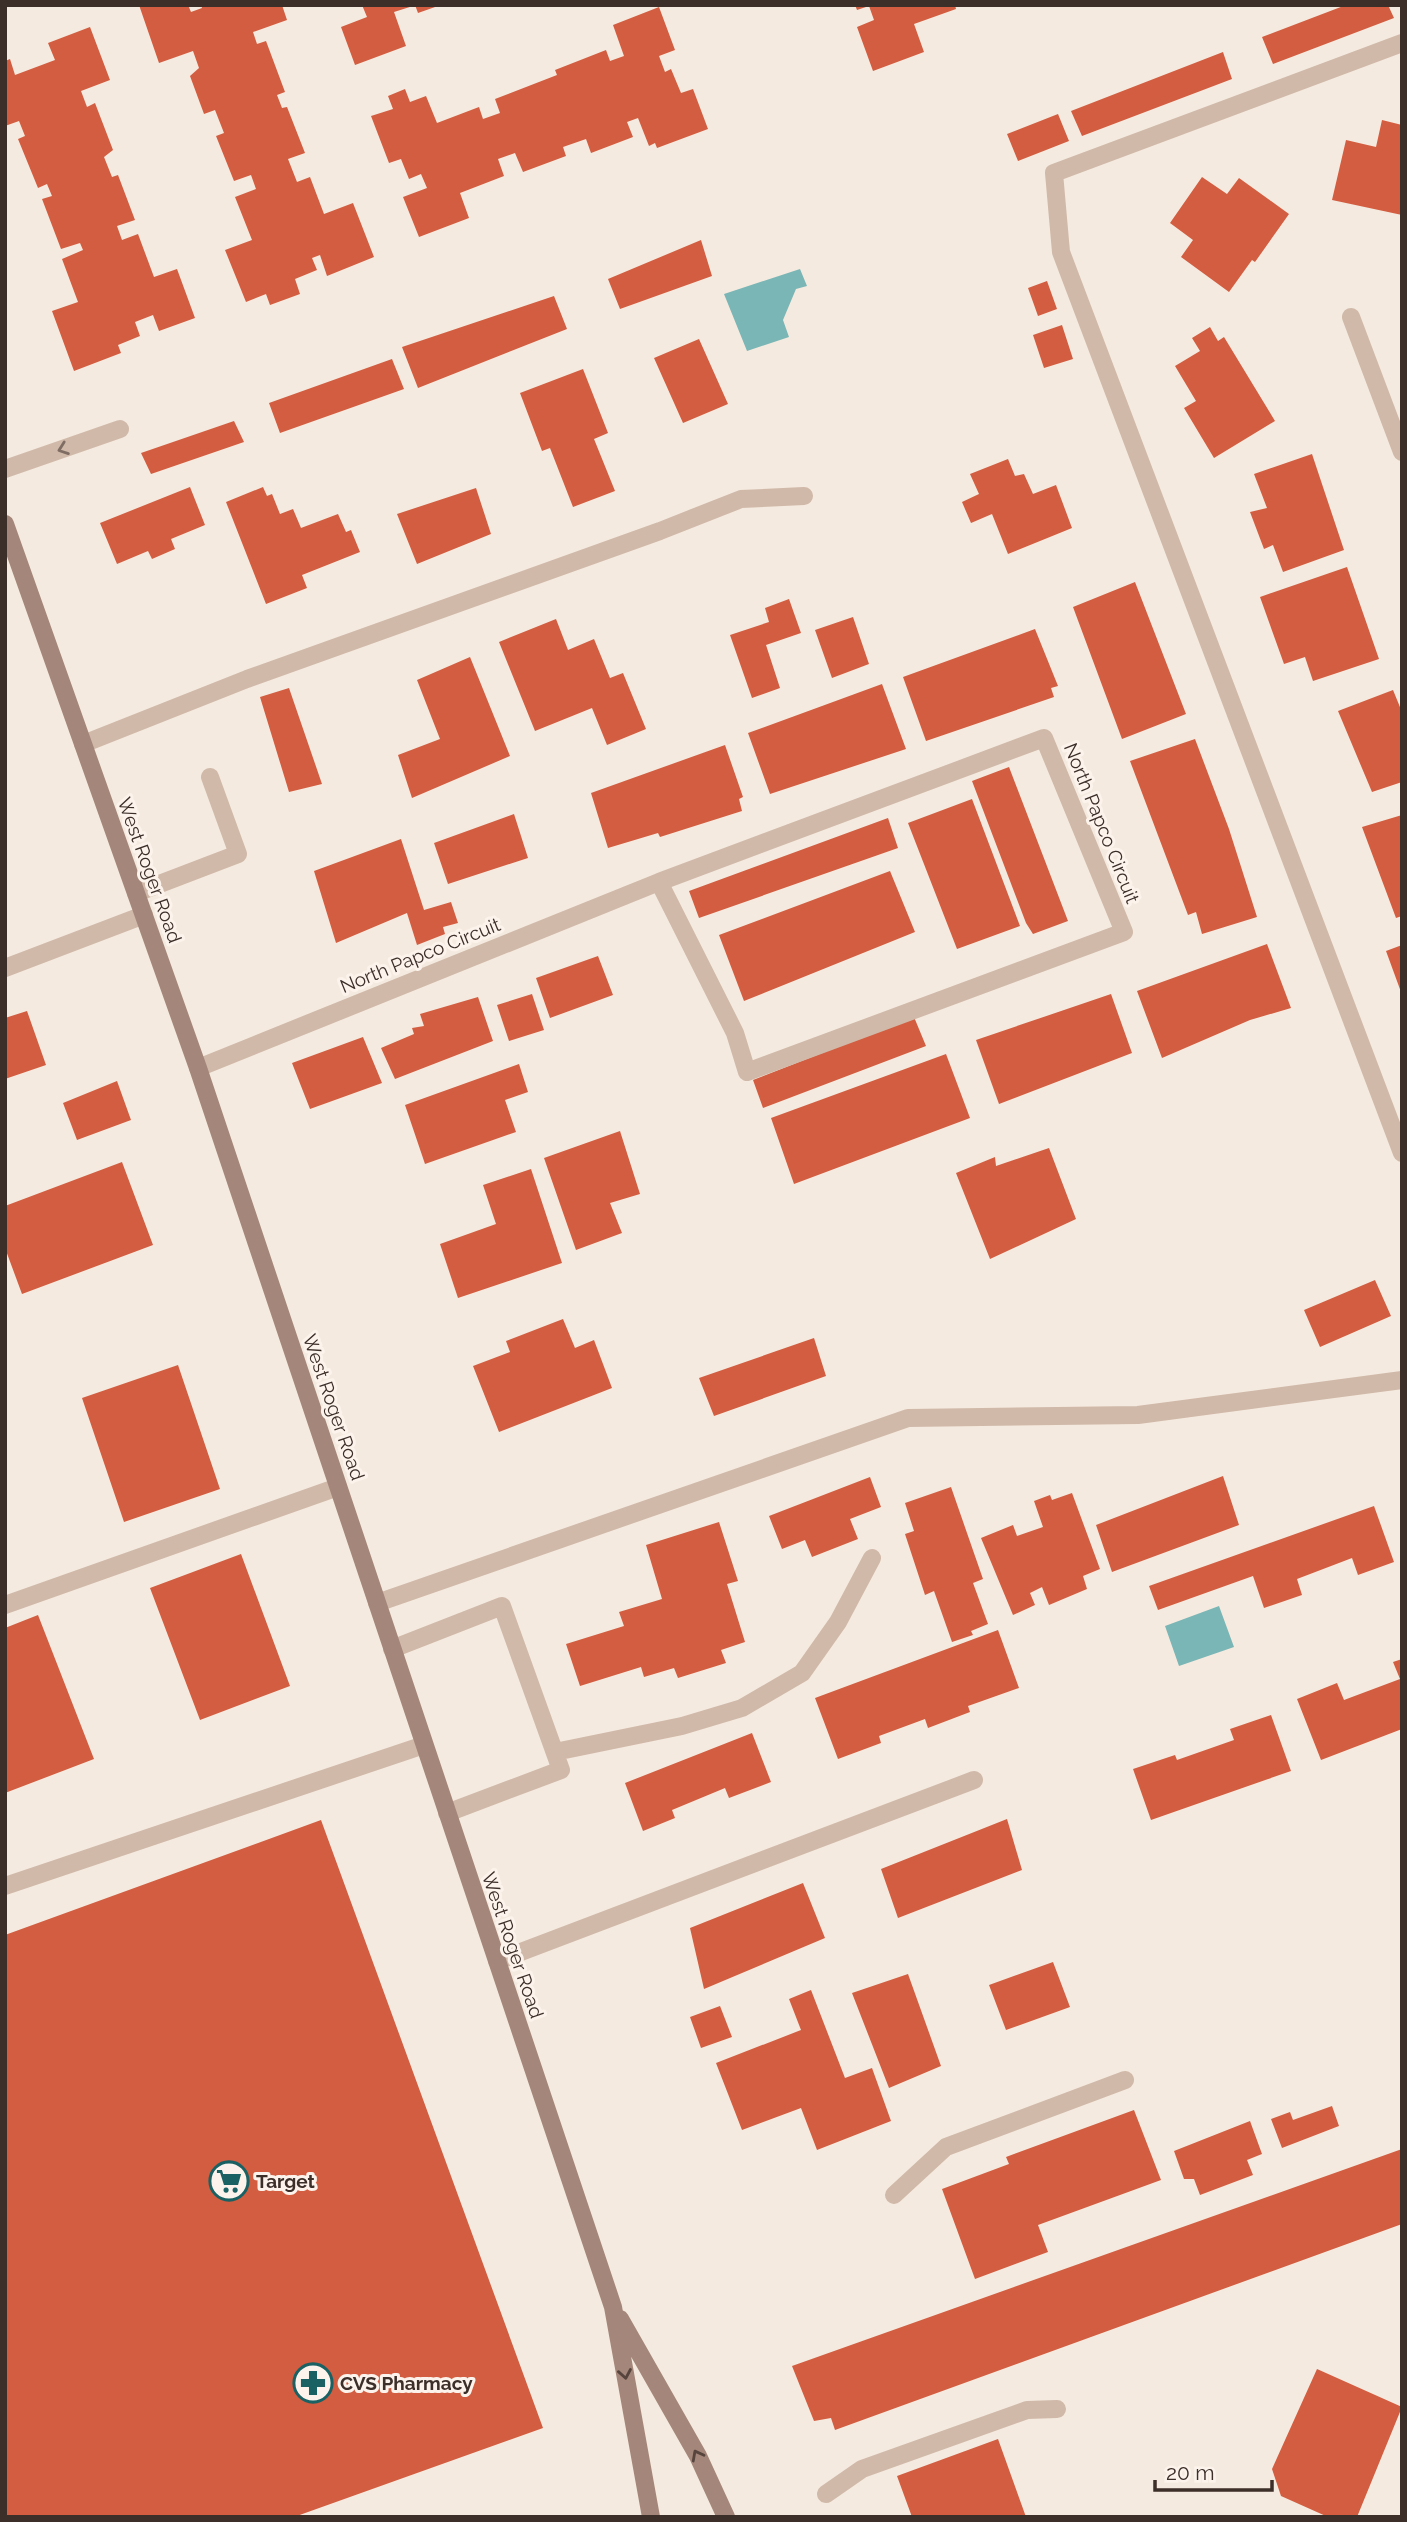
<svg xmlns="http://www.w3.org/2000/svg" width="1407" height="2522" viewBox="0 0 1407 2522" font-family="Raleway,sans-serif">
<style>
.water{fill:#7ab6b6}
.building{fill:#d25d40}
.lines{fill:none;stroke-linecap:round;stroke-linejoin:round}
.lane{stroke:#d0b9a9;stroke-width:18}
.street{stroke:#d0b9a9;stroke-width:18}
.secondary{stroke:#a4877a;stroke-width:18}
.oneway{stroke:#7f6d63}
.oneway2{stroke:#56443d}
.labels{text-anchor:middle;stroke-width:6;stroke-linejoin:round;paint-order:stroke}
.street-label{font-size:19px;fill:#3c2e29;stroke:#fcf4ec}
.poi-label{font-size:19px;font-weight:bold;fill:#3c2e29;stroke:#fcf4ec;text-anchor:start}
</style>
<rect width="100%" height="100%" fill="#f5eadf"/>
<path class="water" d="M800 269 807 286 796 289 783 320 789 337 747 351 724 294Z
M1219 1606 1234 1647 1179 1666 1165 1626Z"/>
<path class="building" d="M139 5H188L191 12 202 8 201 5H282L287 20 253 32 257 44 266 41 285 92 277 95 282 108 287 107 305 153 288 159 297 182 310 177 324 214 353 203 374 257 327 276 320 255 312 258 317 270 295 279 300 294 270 305 266 294 246 302 225 250 252 240 235 197 256 189 251 175 234 181 216 136 224 133 215 110 204 114 190 76 199 68 193 51 159 63Z
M362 5 413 6 394 12 406 46 355 65 341 27 367 17Z
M415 5H438V6L418 13Z
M855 5H955L956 9 914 24 924 52 873 71 857 27 874 20 869 6 857 10Z
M1346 5H1388L1394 18 1273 64 1262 37Z
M659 7 675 50 659 56 665 72 671 69 681 93 693 89 708 129 657 148 655 143 649 146 638 118 627 122 633 137 591 153 586 139 563 147 566 156 523 172 515 153 498 159 504 176 460 193 469 218 419 237 403 197 427 188 421 174 409 179 401 159 389 163 371 116 393 109 388 96 405 89 410 102 426 96 437 123 479 107 483 119 500 113 495 99 557 75 555 70 606 50 610 61 624 56 613 25Z
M90 27 110 80 81 91 87 107 95 103 113 150 104 157 112 177 118 175 135 220 117 226 122 240 138 234 154 277 177 269 195 318 159 331 153 315 135 322 140 336 118 345 121 353 74 371 52 311 78 302 62 259 83 250 80 243 61 249 42 199 52 196 47 184 38 188 18 139 25 136 19 121 5 126V61L10 59 15 75 55 60 48 43Z
M1223 52 1232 79 1082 136 1071 111Z
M1058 114 1069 141 1018 161 1007 134Z
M1382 120 1402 125V215L1332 200 1346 140 1376 147Z
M1202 177 1227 194 1239 178 1289 214 1255 262 1252 260 1229 292 1181 257 1193 240 1170 223Z
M701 240 712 276 620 309 608 279Z
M1047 281 1057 309 1038 316 1028 288Z
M554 296 567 329 418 388 402 347Z
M1062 325 1073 359 1044 368 1033 335Z
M1210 327 1218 341 1224 337 1275 421 1214 458 1184 408 1196 401 1175 366 1200 351 1192 338Z
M699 339 728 404 683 423 654 358Z
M392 359 404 389 280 433 269 403Z
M583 369 608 433 594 439 615 491 573 507 550 448 542 451 520 393Z
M234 421 244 442 151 474 141 453Z
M1312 454 1344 550 1283 572 1273 545 1264 549 1250 512 1267 508 1254 474Z
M1008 459 1015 476 1024 474 1033 494 1056 485 1072 528 1008 554 992 514 971 523 962 502 979 494 970 474Z
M190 487 205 525 171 539 175 549 152 559 148 551 117 564 100 523Z
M263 487 267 496 272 494 280 514 293 509 301 528 338 514 346 532 351 530 360 552 302 575 307 588 266 604 226 502Z
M476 488 491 534 417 564 397 514Z
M1347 567 1379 659 1313 681 1305 657 1284 664 1260 597Z
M1135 582 1186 714 1122 739 1073 607Z
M789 599 801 633 766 645 780 688 752 698 730 635 769 622 765 608Z
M853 617 869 664 832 678 815 630Z
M556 619 568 650 594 639 610 678 623 673 646 729 607 745 592 708 535 731 499 642Z
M1035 629 1058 686 1051 688 1054 697 926 741 903 677Z
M470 657 510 756 412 798 398 755 440 739 417 680Z
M882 684 906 749 770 794 748 733Z
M289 688 322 784 289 792 260 697Z
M1393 690 1402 712V782L1372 792 1338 711Z
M1195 739 1229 829 1257 917 1202 934 1196 912 1188 915 1130 761Z
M725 745 743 797 739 799 742 811 660 837 658 833 608 848 591 793Z
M1009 767 1068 921 1033 934 1026 923 972 781Z
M972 799 1020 926 957 949 908 823Z
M514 814 528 858 448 884 434 843Z
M1402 815V916L1396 918 1362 827Z
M888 818 898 848 699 918 689 891Z
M401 839 424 910 451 902 458 923 443 927 445 934 417 945 407 913 336 943 314 871Z
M890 871 915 932 744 1001 719 935Z
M1267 944 1291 1008 1250 1020 1162 1058 1137 991Z
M1402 945V992H1401L1386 951Z
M598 956 613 995 550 1018 536 978Z
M532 994 544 1030 509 1041 497 1005Z
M1111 994 1132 1053 999 1104 976 1040Z
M478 997 493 1041 395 1079 381 1048 414 1034 412 1028 424 1026 420 1014Z
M27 1011 46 1065 5 1079V1018Z
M914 1017 926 1046 763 1108 753 1080Z
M363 1037 382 1083 310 1109 292 1063Z
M946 1054 970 1118 794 1184 771 1118Z
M519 1064 528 1092 505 1100 516 1132 425 1164 405 1105Z
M117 1081 131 1120 77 1140 63 1103Z
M620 1131 640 1194 610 1203 622 1233 576 1250 544 1158Z
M1049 1148 1076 1219 990 1259 956 1173 995 1157 996 1166Z
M122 1162 153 1245 22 1294 5 1248V1206Z
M531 1169 562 1263 458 1298 440 1244 496 1224 483 1185Z
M1375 1280 1391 1316 1320 1347 1304 1310Z
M563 1319 575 1348 594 1340 612 1388 499 1432 473 1366 510 1352 506 1341Z
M814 1338 826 1376 714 1416 699 1378Z
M178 1365 220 1489 124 1522 82 1398Z
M1223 1476 1239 1525 1112 1572 1096 1525Z
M870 1477 881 1507 850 1519 858 1539 812 1557 805 1540 782 1549 769 1516Z
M951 1487 983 1579 973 1583 988 1624 971 1631 973 1635 952 1642 934 1591 925 1595 905 1534 914 1531 905 1503Z
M1072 1493 1100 1569 1083 1576 1087 1589 1049 1605 1042 1587 1030 1593 1035 1605 1013 1615 981 1538 1013 1525 1017 1536 1043 1527 1034 1501 1050 1495 1052 1500Z
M1374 1506 1394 1562 1358 1575 1352 1558 1297 1579 1302 1595 1264 1608 1253 1576 1158 1610 1149 1586Z
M719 1522 738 1581 727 1584 745 1642 721 1650 726 1663 678 1678 674 1668 644 1677 641 1667 580 1686 566 1644 624 1626 619 1612 662 1599 646 1545Z
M241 1554 290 1686 200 1720 150 1588Z
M38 1615 94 1759 5 1793V1628Z
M998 1630 1019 1688 968 1706 970 1712 928 1728 925 1719 879 1736 881 1743 838 1759 815 1698Z
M1402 1659V1729L1321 1760 1297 1699 1337 1683 1344 1700 1400 1679 1393 1662Z
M1271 1715 1291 1771 1151 1820 1133 1769 1175 1755 1177 1760 1234 1740 1230 1729Z
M752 1733 771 1782 729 1798 725 1788 672 1810 675 1818 643 1831 625 1783Z
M1007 1819 1022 1870 898 1918 881 1869Z
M321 1820 543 2428 294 2517H5V1935Z
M803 1883 825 1938 704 1989 690 1928Z
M1053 1962 1070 2007 1006 2030 989 1985Z
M908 1974 941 2066 889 2088 852 1993Z
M811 1990 845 2078 872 2068 891 2121 817 2150 801 2108 742 2130 716 2063 801 2030 789 1999Z
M720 2006 732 2037 701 2048 690 2017Z
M1332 2106 1339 2126 1282 2148 1271 2119 1290 2112 1293 2120Z
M1134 2110 1161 2180 1038 2225 1048 2252 975 2279 942 2189 1009 2164 1006 2157Z
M1250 2121 1262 2154 1247 2160 1253 2175 1200 2195 1194 2179H1184L1174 2151Z
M1402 2149V2224L835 2430 831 2418 814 2421 792 2366Z
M1317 2369 1402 2407 1357 2517H1328L1281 2496 1272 2469Z
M998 2439 1026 2517H912L897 2476Z"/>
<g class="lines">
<path class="lane" d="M1402 43 1054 173 1061 252 1402 1153
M5 469 120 429
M83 744 247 679 660 531 741 499 804 496
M136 893 238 854 210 777
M5 968 144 915
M377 1603 908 1418 1138 1415 1402 1380
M5 1605 338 1487
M392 1649 502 1606 561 1770 447 1813
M555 1752 682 1726 742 1708 802 1673 838 1622 872 1558
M5 1886 424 1745
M497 1961 974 1780
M894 2195 946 2147 1125 2080
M826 2494 862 2469 1027 2410 1057 2409"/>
<path class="street" d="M1351 317 1402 452
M198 1068 659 882 1044 738 1124 932 747 1072 735 1033 659 882"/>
<path class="secondary" d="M5 524 198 1068 613 2307 651 2517
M620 2319 698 2456 726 2517"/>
</g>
<defs><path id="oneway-chevron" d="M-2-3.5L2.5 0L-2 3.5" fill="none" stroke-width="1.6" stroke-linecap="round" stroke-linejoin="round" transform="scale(1.75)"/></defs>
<use class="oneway" href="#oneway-chevron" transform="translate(63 449) rotate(160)"/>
<g class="oneway2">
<use href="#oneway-chevron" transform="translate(625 2374) rotate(80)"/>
<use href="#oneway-chevron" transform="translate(697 2455) rotate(-118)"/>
</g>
<defs>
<g id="supermarket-ring" transform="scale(2.0125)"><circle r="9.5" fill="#fcf4ec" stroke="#1a6163" stroke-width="1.5"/><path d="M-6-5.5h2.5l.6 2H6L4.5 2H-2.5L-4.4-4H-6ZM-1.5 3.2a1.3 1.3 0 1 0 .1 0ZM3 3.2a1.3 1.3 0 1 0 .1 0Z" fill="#1a6163"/></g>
<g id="pharmacy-ring" transform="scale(2.0125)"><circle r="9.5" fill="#fcf4ec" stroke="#1a6163" stroke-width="1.5"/><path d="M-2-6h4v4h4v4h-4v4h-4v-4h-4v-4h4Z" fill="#1a6163"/></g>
</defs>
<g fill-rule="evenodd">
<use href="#supermarket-ring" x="229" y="2181"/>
<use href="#pharmacy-ring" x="313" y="2383"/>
</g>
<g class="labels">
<g class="street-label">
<text transform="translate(1102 823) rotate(68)" y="7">North Papco Circuit</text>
<text transform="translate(150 870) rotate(70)" y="7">West Roger Road</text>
<text transform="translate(420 955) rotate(-22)" y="7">North Papco Circuit</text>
<text transform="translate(334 1407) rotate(71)" y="7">West Roger Road</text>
<text transform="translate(513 1945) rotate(71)" y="7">West Roger Road</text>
</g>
<g class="poi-label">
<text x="256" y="2188">Target</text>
<text x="340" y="2390">CVS Pharmacy</text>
</g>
</g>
<rect width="1407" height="2522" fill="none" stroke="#3c2e29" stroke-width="14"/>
<path d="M1155 2480v10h117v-10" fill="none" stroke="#3c2e29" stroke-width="3.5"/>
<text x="1166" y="2480" font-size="21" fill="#3c2e29" stroke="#fcf4ec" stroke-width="5" paint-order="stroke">20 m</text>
</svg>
